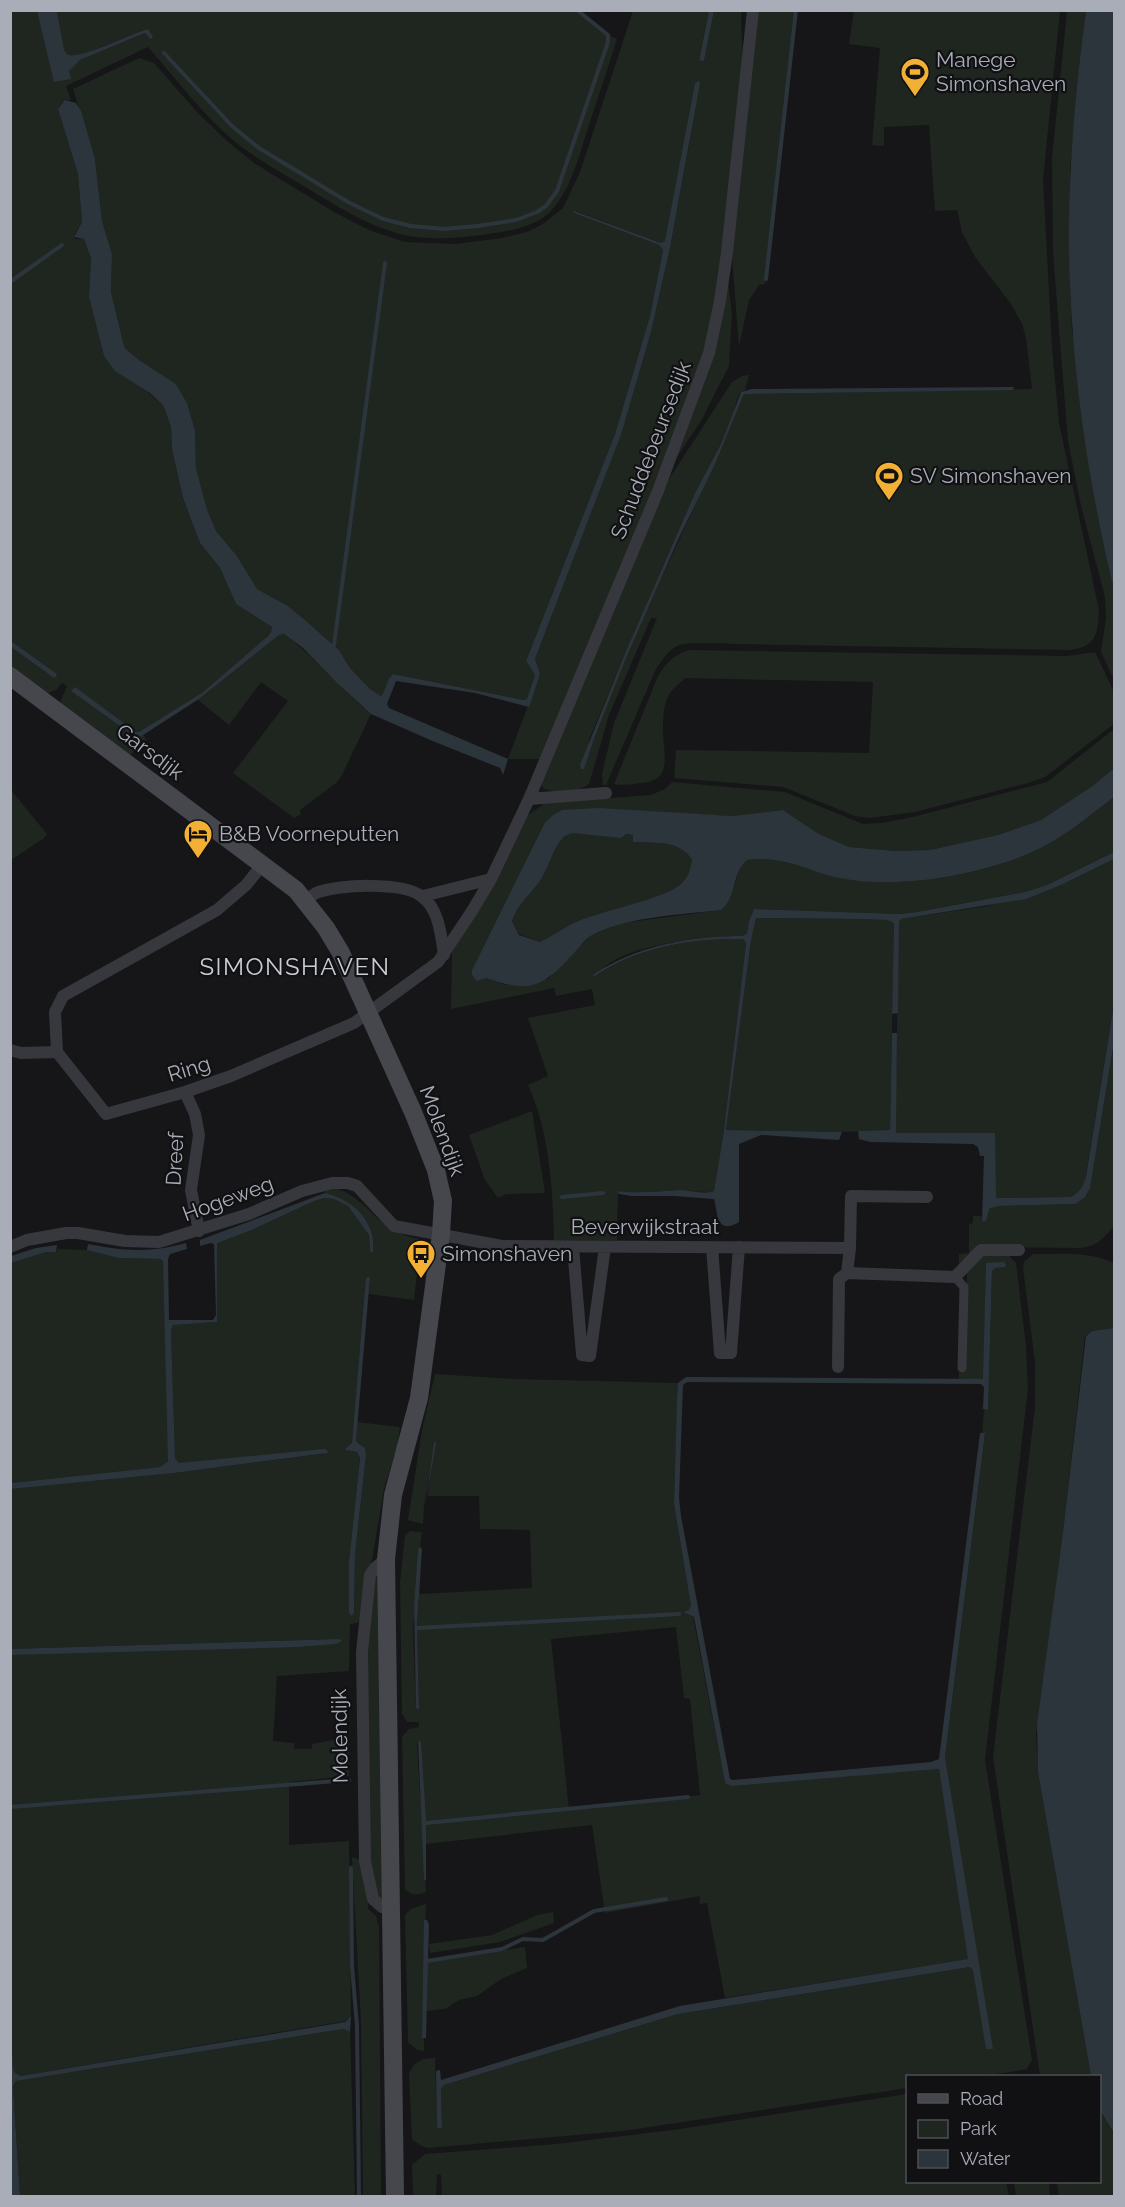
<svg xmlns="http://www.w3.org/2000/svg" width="1125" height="2207" viewBox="0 0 1125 2207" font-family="Raleway,sans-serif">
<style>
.green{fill:#1e261f;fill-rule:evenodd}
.water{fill:#2c353c;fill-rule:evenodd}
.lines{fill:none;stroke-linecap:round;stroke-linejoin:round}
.stream{stroke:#2c353c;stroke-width:4}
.pedestrian{stroke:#37383d;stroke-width:9}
.minor{stroke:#37383d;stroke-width:12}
.secondary{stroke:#45474d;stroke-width:18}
.labels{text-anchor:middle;stroke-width:4.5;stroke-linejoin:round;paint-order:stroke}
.poi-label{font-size:21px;fill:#a8adb8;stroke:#111113;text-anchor:start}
.street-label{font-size:21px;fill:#a8adb8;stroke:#111113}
.quarter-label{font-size:24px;letter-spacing:1.5px;fill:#c9ccd4;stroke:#111113}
</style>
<rect width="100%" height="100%" fill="#161618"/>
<path class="green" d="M11 11H37L55 82 80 60 146 33 148 29C127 35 88 57 68 55L64 51 57 11H577L608 35 617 39C608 68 598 97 589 125 579 155 572 189 550 212 534 228 503 232 482 235 458 238 433 240 409 236 372 229 339 207 307 188 282 173 256 159 234 141 202 114 176 79 148 47L66 86 71 100H65L58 109 78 174 82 222 74 235 75 239H84L91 258 89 297 104 356 163 405 171 427 172 449 183 498 200 543 220 568 236 604 272 627 271 632 268 636 203 692 139 732H136L73 689 71 691 131 734 136 737 143 735 147 740 130 755 62 707 60 702 67 686 62 683 56 690 48 693 11 668V647L54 678 57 674 11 641Z
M633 11H709L699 59 704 61 714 11H741L743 71 712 326 681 427 542 759H508L540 674 535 659 621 435 651 332 670 248 690 139 695 83 666 241 661 243 575 211 574 213 659 245 663 250 650 316 615 434 526 661 535 675 527 700H524L393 674C388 681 387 689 381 696L370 689 350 668 339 650 305 620 288 606 257 589 237 556 216 531 207 509 196 468 195 430 187 403 176 384 139 360 125 348 123 342 111 292 112 254 102 221 95 159 73 89 139 58 154 63 198 113 226 140 254 163 334 212 369 230 405 242 455 244 502 238 527 232 543 224 563 208 580 172Z
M756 11H796L765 284 759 285 749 300 739 346 732 258Z
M854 11H1060L1043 179 1052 347 1059 423 1099 610C1098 634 1096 647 1070 650L735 644C720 644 692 641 677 646 668 650 660 663 655 671L606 785H603L602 774 614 723 657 618H651L609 715 589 784C579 792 557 793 544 789L540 783 669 479 732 382 742 376 749 375 745 390 739 394 734 409 745 394 1032 389 1026 338 1022 324 1011 304 975 257 962 232 957 210 935 211 929 125 884 127V146L872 145 880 48 849 44ZM721 444C680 547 625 644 590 749L589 740 626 651 695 493Z
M1067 11H1086L1070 170V282L1072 331 1109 566 1114 590V680L1101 652 1106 618 1105 597 1081 506 1068 441 1059 330 1053 251 1052 158Z
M727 273 732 313 729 366 701 421 671 466Z
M284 634C316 658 340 689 371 714L342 775 336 783 300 810 301 814 294 818 233 773 288 701 261 682 229 725 198 700 279 635Z
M689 650 1067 656 1095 652 1114 692V724L1045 777 1028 783 915 812 869 818 855 816 783 787 674 778 676 750 869 753 873 682 685 678C680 683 672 689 669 695 663 705 663 720 663 732 663 753 674 780 642 783 632 784 623 786 614 784L658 676C667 662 673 655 689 650Z
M1114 729V768L1094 785 1041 820 998 835 930 850 896 851 849 847 819 834 783 810 732 816 688 814 553 815 545 822 472 970 486 978 506 985 548 979 591 935 622 923 721 910C738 897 731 876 747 860 775 856 797 865 823 874 834 878 847 879 859 880 912 886 982 875 1030 853 1061 840 1088 817 1114 797V852L1047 885 1025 892 917 912 900 914 754 909 749 921 747 933 743 936C707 936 639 943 608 964 603 968 599 973 595 977 636 947 693 938 743 939L746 943 724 1130 714 1191C703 1194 692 1190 681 1190 659 1191 639 1195 618 1191L617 1240H554C553 1189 549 1130 528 1085L548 1076 528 1018 595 1005 592 989 556 996 554 988 451 1009 452 952 493 880 524 818 545 803 651 795 665 789 672 782 785 792 863 824 882 823 913 817 1047 782Z
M10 789 47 834 44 838 11 860Z
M573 833 625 834 633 835 634 842C657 844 677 839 693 859 691 869 688 877 681 884 661 901 603 910 576 922 564 927 553 936 540 942L519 934 512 921C520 898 535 892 544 874 550 863 553 849 561 840 565 835 568 835 573 833Z
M1114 859V1004L1084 1186 1080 1192 1071 1197 995 1198V1133H895L899 922 901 919 988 906 1061 885Z
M756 918 859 919 887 920 894 923 890 1130 842 1132 726 1130 751 941Z
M1114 1042V1226C1103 1239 1097 1246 1080 1248L979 1247 959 1267V1254L969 1253V1224L973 1223V1216H981L982 1220 989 1209 998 1206 1075 1204 1090 1187Z
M532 1111 545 1193 506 1194 498 1198 485 1180 469 1135Z
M332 1187C370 1197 377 1234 421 1239L414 1300 369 1294 370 1278 352 1443 346 1448 347 1450 357 1452 360 1457 349 1561V1613L351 1615 354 1613 355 1554 366 1455 361 1444 356 1441 357 1422 400 1427 398 1443 384 1489 372 1560 366 1576 360 1620 357 1623 350 1624 349 1671 277 1676 273 1741 294 1743V1749H312V1744L349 1737V1776L289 1782V1845L349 1841 351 2016 345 2021 21 2076 15 2073 13 2067 10 2031 11 1655 338 1639 11 1649 10 1489 173 1473 322 1454 327 1450 179 1464 175 1458 171 1330 173 1325 217 1322 216 1243 252 1230 314 1201 324 1198 334 1199 348 1206 369 1235 370 1252 374 1244C360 1217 357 1201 325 1193L324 1188Z
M58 1249 87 1250 118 1258 160 1259 163 1261 169 1454 168 1461 160 1467 11 1483V1263L46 1252H56Z
M983 1253 1007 1254 1016 1263 1026 1346 1028 1388 985 1760 1032 2060 1027 2069C987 2077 948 2076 908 2076L907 2088 623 2131 428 2148 422 2146 412 2140 409 2073C415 2061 422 2058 435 2058L437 2127 440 2129 442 2128 441 2089 444 2085 678 2014 970 1967 973 1970 961 1860 945 1757 985 1434 982 1433 984 1410H988L992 1271 995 1268 1005 1267 986 1263 984 1379H959V1371H966L967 1270Z
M1033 1254C1060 1254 1089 1251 1114 1263V1328L1092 1331 1085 1336 1063 1532 1036 1735 1038 1772 1091 2076H1040L993 1757 1035 1407V1362L1023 1268 1024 1262Z
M435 1374 514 1379 678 1383 674 1504 691 1606 689 1611 683 1612 693 1617 725 1783 939 1769 969 1959 725 1998 707 1903 699 1904 700 1896 605 1913 592 1825 426 1844 419 1741 417 1744 426 1892C417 1895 412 1896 405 1889L402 1737 409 1729 419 1727V1722H407L402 1714 400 1583 405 1535 410 1531 422 1532 420 1547 418 1549 413 1632 416 1708H419L417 1632 419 1594 532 1588 530 1530 480 1529 479 1496H428L435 1442 424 1506 423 1524 408 1520 422 1430ZM676 1627 684 1698 690 1699 700 1795 569 1809 551 1639Z
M375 1573 378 1575 384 1896 381 1899 378 1898 369 1859 366 1657Z
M352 1857 363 1861 369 1892 368 1909 376 1916 379 1927 381 2196H363L361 2023Z
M426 1904 422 2038H424V2051L417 2050 408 2042 405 1915 411 1909Z
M553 1912 554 1923 500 1942 430 1953 429 1944 492 1935 537 1915Z
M525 1947 527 1968 501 1979 477 1996 459 2000 445 2009 426 2011 427 1961Z
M343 2029 350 2032 355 2196H20L13 2086 16 2081Z
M907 2094 908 2182H1006L1009 2196H442L441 2175 437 2174 436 2196H413L412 2165 425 2154 556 2144 673 2130Z
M1100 2110 1114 2133V2196H1059L1057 2182H1100Z
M1014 2182H1049L1050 2196H1016Z"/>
<path class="water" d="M37 11H57L64 50 68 55C88 57 127 35 148 29L153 37 151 39 145 33 80 60 69 71 71 79 54 82Z
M709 11H714L704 61 699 60Z
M1086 11H1114V590C1090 490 1074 387 1070 284 1066 193 1074 101 1086 11Z
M699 81 700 83 670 248 651 332 621 435 535 659 540 674 529 707 475 693 396 681 387 704 389 708 508 759 503 775 500 768 435 742 371 714 337 683 303 648 284 634 279 635 199 699 140 737 131 734 71 691 75 687 136 732H139L203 692 268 636 271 632 272 627 236 604 220 568 200 543 183 498 172 449 171 427 163 405 150 393 115 371 104 356 89 297 91 258 84 239 74 237 82 222 78 174 58 109 65 100 76 103 81 111 95 159 102 221 112 254 111 292 123 342 125 348 139 360 176 384 187 403 195 430 196 468 207 509 216 531 237 556 257 589 288 606 305 620 339 650 350 668 370 689 381 696C387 689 386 680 393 674L524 700 527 699 535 675 526 661 615 434 650 316 663 250 659 245 574 213V211L661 243 665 241 695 83Z
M1014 387 1013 390 745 394 743 396 715 464 678 540 626 658 595 736 584 769H581L580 765 626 651 695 493 722 442 741 392 752 389Z
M11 641 57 674 56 677 54 678 11 647Z
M1114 768V797C1088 817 1061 840 1030 853 982 874 912 886 859 881 847 879 834 878 823 874 797 865 775 856 747 860 730 876 738 897 721 910 679 915 632 916 594 934 586 937 580 947 574 953 543 987 531 994 486 978L477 981 472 975V970L545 822 553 815 562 810 599 808 732 816 783 810 819 834 849 847 896 851 930 850 998 835 1041 820 1094 785ZM573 833 621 838 626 834 633 835V842C657 844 677 839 692 859 691 869 688 877 681 884 662 900 603 910 576 922 564 927 553 936 540 942L519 935 512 921C520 899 535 892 544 874 550 863 553 850 561 840 565 835 568 835 573 833Z
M1114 852V859L1061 885 1026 899 901 919 899 922 898 1013 892 1014 894 923 887 920 859 919 756 918 751 941 726 1130 842 1132 839 1140 761 1135 739 1144V1222C715 1236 718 1211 714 1199L675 1196H632L619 1194 617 1191C638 1194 659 1191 680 1190 692 1190 703 1195 714 1191L724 1130 746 943 743 939C693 938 636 947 594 977L593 975C636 945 692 936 743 936L747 933 749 921 754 909 900 914 917 912 1025 892 1047 885Z
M1114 1004V1042L1090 1188 1085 1197 1075 1204 998 1206 989 1209 986 1221H982L984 1156H980L978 1147 973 1144 870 1142 859 1139 858 1131 890 1130 892 1033H897L896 1133H995L996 1198 1071 1197C1081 1191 1083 1187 1086 1176Z
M325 1193C352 1199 377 1222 373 1252H370L369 1235 348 1206 334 1199 324 1198 314 1201 252 1230 217 1243V1322L173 1325 171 1330 175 1458 179 1463 324 1449 327 1450 328 1453 174 1473 11 1489V1483L160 1467 168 1461 163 1261 160 1259 118 1258 87 1250 88 1244C123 1251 151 1253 186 1243L187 1249 170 1254 168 1259 169 1320H213L216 1315 214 1244 211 1243 200 1246V1240Z
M57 1245 56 1252H46L11 1263V1256L36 1248Z
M1004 1262 1006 1265 1005 1267 995 1268 992 1271 988 1410 983 1409 984 1387 981 1384 687 1382 683 1385 679 1498 681 1516 730 1779 733 1780 931 1762 939 1759 980 1433H985L945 1757 993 2049H986L973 1970 970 1967 678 2014 444 2085 441 2089 442 2128 440 2129 437 2127 436 2071 440 2070 441 2080 680 2006 968 1959 939 1769 732 1786 725 1783 694 1617 683 1612 689 1610 691 1606 674 1504 677 1398 678 1383 686 1377 983 1379 986 1263Z
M370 1277 356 1441 365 1448 366 1455 355 1554 354 1613 351 1616 349 1613V1561L360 1458 357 1452 346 1450V1448L352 1443 366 1278Z
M1114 1328V2133L1100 2110V2076H1091L1038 1772 1037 1724 1063 1532 1086 1336 1092 1331Z
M435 1442 436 1443 425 1507 434 1443Z
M420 1547 422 1549 417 1625 419 1709 416 1708 414 1606 418 1549Z
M339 1639 342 1641 336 1644 297 1647 10 1655 11 1649Z
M418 1741 421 1742 426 1819V1881L424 1879Z
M424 1920H427L429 1924 426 2038H422Z
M351 2016 350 2032 343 2029 16 2081 13 2086 20 2196H11V2031L13 2067 15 2073 21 2076 345 2022Z"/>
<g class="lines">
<path class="stream" d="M164 53 232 126 259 148 348 202 383 219 411 226 444 229 477 226 516 220 537 212 546 206 557 191 608 42V35L577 10
M766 279 796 10
M10 282 62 245
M334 645 385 263
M562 1197 603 1193
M417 1628 679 1614
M10 1807 349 1780
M426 1823 688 1797
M351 1868 352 1966 357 2026 359 2196
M427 1961 502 1949 523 1939 543 1940 594 1911 666 1899"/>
<path class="pedestrian" d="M955 1277 964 1287 962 1368"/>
<path class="minor" d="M529 799 606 793
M263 864 246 885 217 910 63 996 55 1012 57 1052 106 1114 185 1092 231 1076 354 1023 438 962 472 911 491 879 529 799 658 491 709 353 720 301 727 252 753 10
M423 896 491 879
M305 901C309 898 312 895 316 893 337 884 403 882 421 896 439 908 441 935 444 955
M10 1050 21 1053 57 1052
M185 1092 195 1114 199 1135 191 1190 199 1231
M10 1247 27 1240 66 1233H78L125 1241 159 1242 249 1214 302 1191 332 1183H348L357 1186 394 1226 502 1246 850 1248 847 1273 955 1277 981 1250H1019
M573 1247 582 1355 590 1356 605 1247
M712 1247 720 1353H731L739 1247
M850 1248 851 1196 927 1197
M838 1367 839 1279 847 1273
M386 1559 375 1568 370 1575 362 1652 365 1861 373 1899 382 1907 390 1906"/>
<path class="secondary" d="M10 676 296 890 326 928 341 953 413 1112 436 1170 443 1201 441 1234 419 1398 393 1495 386 1559 395 2196"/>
</g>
<defs>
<g id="stadium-pin" transform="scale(1.5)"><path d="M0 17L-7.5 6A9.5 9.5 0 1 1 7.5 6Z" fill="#f2b134" stroke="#111113"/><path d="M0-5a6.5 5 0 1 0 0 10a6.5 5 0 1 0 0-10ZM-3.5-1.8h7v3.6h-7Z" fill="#111"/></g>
<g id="hotel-pin" transform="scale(1.5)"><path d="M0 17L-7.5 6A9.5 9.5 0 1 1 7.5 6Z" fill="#f2b134" stroke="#111113"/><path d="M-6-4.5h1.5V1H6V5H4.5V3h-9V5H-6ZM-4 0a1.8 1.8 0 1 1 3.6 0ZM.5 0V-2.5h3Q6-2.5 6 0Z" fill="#111"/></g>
<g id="bus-pin" transform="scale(1.5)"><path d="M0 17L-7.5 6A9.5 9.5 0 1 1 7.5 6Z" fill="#f2b134" stroke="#111113"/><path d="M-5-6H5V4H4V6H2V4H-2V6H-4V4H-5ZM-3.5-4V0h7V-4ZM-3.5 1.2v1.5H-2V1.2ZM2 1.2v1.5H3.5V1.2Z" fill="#111"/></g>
</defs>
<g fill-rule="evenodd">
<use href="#stadium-pin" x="915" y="72"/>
<use href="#stadium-pin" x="889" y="476"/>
<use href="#hotel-pin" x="198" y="834"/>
<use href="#bus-pin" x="421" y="1254"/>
</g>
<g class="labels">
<g class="poi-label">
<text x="936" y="67">Manege<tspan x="936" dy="24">Simonshaven</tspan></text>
<text x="910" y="483">SV Simonshaven</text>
<text x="219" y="841">B&amp;B Voorneputten</text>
<text x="442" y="1261">Simonshaven</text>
</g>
<g class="street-label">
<text transform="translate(651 450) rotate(-69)" y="7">Schuddebeursedijk</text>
<text transform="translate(150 752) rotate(37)" y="7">Garsdijk</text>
<text transform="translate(189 1069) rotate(-17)" y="7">Ring</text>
<text transform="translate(442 1131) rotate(70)" y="7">Molendijk</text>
<text transform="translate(175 1159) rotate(-87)" y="7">Dreef</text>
<text transform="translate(228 1199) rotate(-20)" y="7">Hogeweg</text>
<text x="645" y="1234">Beverwijkstraat</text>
<text transform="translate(340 1736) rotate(-91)" y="7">Molendijk</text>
</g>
<g class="quarter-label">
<text x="295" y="975">SIMONSHAVEN</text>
</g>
</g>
<rect width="1125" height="2207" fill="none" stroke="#a8adb8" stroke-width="24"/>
<rect x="906" y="2075" width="195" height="108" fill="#111113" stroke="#4d4f55" stroke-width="1.5"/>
<rect x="918" y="2094" width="30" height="9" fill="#45474d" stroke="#4d4f55" stroke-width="1.5"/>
<text x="960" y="2105" font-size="18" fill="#a8adb8">Road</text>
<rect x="918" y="2120" width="30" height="18" fill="#1e261f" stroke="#4d4f55" stroke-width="1.5"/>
<text x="960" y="2135" font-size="18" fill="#a8adb8">Park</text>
<rect x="918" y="2150" width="30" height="18" fill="#2c353c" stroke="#4d4f55" stroke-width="1.5"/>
<text x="960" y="2165" font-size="18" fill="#a8adb8">Water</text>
</svg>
